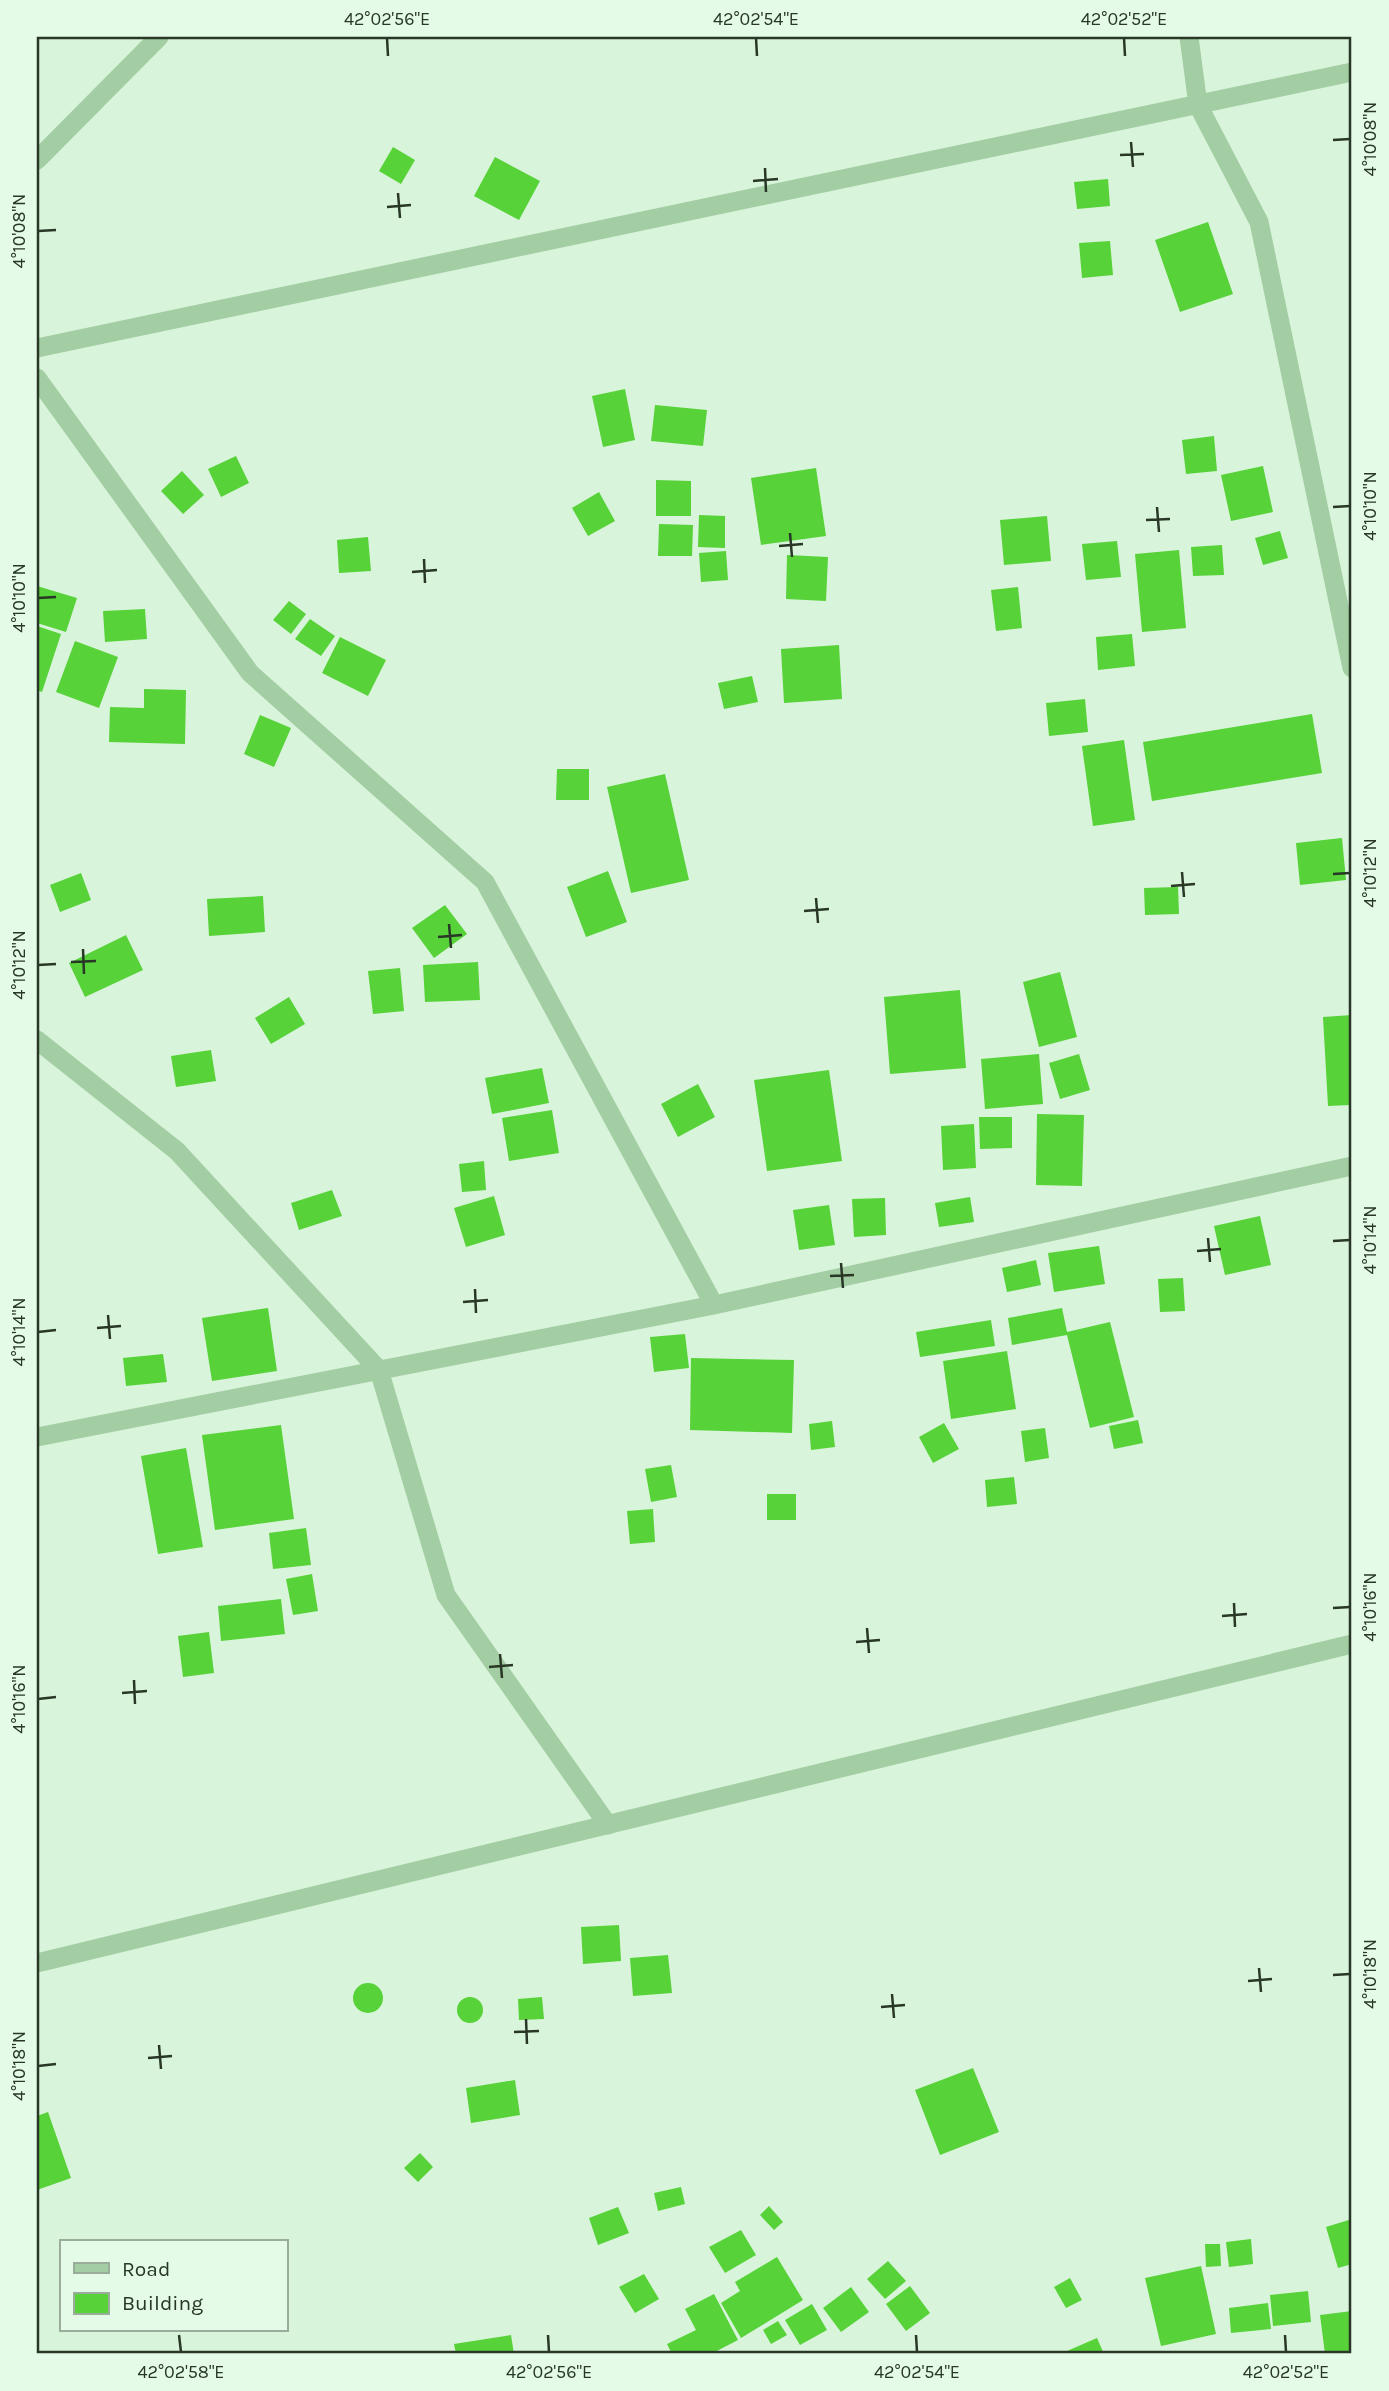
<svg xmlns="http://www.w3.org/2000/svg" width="1389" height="2391" viewBox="0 0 1389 2391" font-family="Karla,sans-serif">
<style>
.building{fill:#57d238}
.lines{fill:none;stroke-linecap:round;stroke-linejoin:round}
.minor{stroke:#a3cda3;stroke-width:19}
.tertiary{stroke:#a3cda3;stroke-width:19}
.ticks{fill:none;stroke:#283726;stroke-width:2.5}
.neatline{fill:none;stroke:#283726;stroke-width:2.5}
.ticks-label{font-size:18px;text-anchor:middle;fill:#283726}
</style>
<rect width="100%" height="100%" fill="#d8f4da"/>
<path class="building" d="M393 147 415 160 401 184 379 171Z
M495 157 540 181 519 220 474 196Z
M1108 179 1110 206 1077 209 1074 182Z
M1208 222 1233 294 1180 312 1155 240Z
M1110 241 1113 275 1082 278 1079 243Z
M625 389 635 440 603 447 592 396Z
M655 405 707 410 703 446 651 441Z
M1214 436 1217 471 1186 474 1182 440Z
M236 456 249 483 221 497 208 469Z
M1263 466 1273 512 1231 521 1221 475Z
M816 468 826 536 761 545 751 478Z
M182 471 204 495 183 514 161 491Z
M656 480 691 481V516H656Z
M599 492 615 521 588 536 572 508Z
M699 515 725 516V548L698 547Z
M1047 516 1051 561 1004 565 1000 520Z
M659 524 693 525 692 556H658Z
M1280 531 1288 558 1263 565 1255 538Z
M368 537 371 571 339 573 337 540Z
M1117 541 1121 577 1086 580 1082 544Z
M1222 545 1224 575 1193 576 1191 547Z
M1179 550 1186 628 1142 632 1135 554Z
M726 551 728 580 701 582 699 553Z
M787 555 828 557 826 601 786 599Z
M37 586 77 598 66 632 37 623Z
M1018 587 1022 628 996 631 991 590Z
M289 601 306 614 291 634 273 620Z
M145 609 147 639 105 642 103 611Z
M310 619 335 636 321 656 295 639Z
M37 626 61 634 42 692 37 690Z
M1132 634 1135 666 1098 670 1096 637Z
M340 637 386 660 368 696 322 673Z
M75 641 118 657 99 708 56 692Z
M839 645 842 699 784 703 781 649Z
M752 676 758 702 724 709 718 683Z
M144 689 186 690 185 744 109 742 110 707 144 708Z
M1085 699 1088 732 1049 736 1046 703Z
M1312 714 1322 773 1152 801 1143 742Z
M260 715 291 728 274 767 244 754Z
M1124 740 1135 820 1093 826 1082 746Z
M557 769H589V800H556Z
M665 774 689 880 631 893 607 787Z
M1342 838 1346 880 1300 885 1296 843Z
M608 871 627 922 586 937 567 887Z
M81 873 91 900 60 912 50 885Z
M1178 887 1179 914 1145 915 1144 888Z
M263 896 265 932 209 936 207 899Z
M445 905 467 934 434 958 412 928Z
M126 935 143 970 85 997 69 963Z
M478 962 480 1000 425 1002 423 965Z
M400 968 404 1011 373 1014 368 971Z
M1060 972 1077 1037 1039 1047 1023 982Z
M960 990 966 1068 890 1074 884 997Z
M289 997 305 1024 271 1044 255 1018Z
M1352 1015V1112H1350V1105L1328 1106 1323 1017Z
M211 1050 216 1081 176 1087 171 1056Z
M1039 1054 1043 1104 985 1109 981 1059Z
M1079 1054 1090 1090 1060 1099 1049 1063Z
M542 1068 549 1103 492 1114 485 1078Z
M829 1070 842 1161 767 1171 754 1080Z
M698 1084 715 1117 678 1137 661 1104Z
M552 1110 559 1153 509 1161 502 1118Z
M1037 1114 1084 1115 1082 1186 1036 1185Z
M979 1117H1012V1148L980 1149Z
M974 1124 976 1168 943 1170 941 1126Z
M484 1161 486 1190 462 1192 459 1164Z
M332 1190 342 1216 299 1230 291 1203Z
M494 1196 505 1235 466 1247 454 1208Z
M970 1197 974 1222 939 1227 935 1203Z
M885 1198 886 1235 854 1237 852 1199Z
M829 1205 835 1245 799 1250 793 1210Z
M1260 1216 1271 1265 1225 1275 1214 1226Z
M1099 1246 1105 1284 1054 1292 1048 1253Z
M1036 1260 1041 1285 1007 1292 1002 1268Z
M1183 1278 1185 1311 1160 1312 1158 1279Z
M268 1308 277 1371 212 1381 202 1318Z
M1062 1308 1067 1332 1110 1322 1134 1417 1090 1428 1067 1335 1012 1345 1008 1318Z
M991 1320 995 1346 920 1357 916 1332Z
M685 1334 689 1368 654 1372 650 1337Z
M1007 1351 1016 1409 951 1419 943 1361Z
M163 1354 167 1382 126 1386 123 1358Z
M691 1358 794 1360 792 1433 690 1430Z
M1138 1420 1143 1443 1114 1449 1109 1426Z
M832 1421 835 1447 811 1450 809 1424Z
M944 1423 959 1449 933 1463 919 1437Z
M281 1425 294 1519 215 1530 202 1435Z
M1045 1428 1049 1458 1025 1462 1021 1431Z
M186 1448 203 1547 158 1554 141 1456Z
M671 1465 677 1497 651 1502 645 1469Z
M1014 1477 1017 1504 987 1507 985 1480Z
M767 1494H796V1520H767Z
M653 1509 655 1542 630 1544 627 1511Z
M306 1528 311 1565 273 1569 269 1533Z
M312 1574 318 1611 293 1615 286 1579Z
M281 1599 285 1634 221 1641 218 1606Z
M209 1632 214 1673 183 1677 178 1636Z
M619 1925 621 1961 583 1964 581 1927Z
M668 1955 672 1993 633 1996 630 1958Z
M353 1998a15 15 0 1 1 30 0a15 15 0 1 1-30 0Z
M542 1997 544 2019 519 2020 518 1999Z
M457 2010a13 13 0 1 1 26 0a13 13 0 1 1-26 0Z
M973 2068 999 2132 940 2155 915 2090Z
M515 2080 520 2115 471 2123 466 2088Z
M48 2112 71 2178 37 2190V2116Z
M420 2153 433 2167 418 2182 404 2168Z
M681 2187 685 2204 658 2211 654 2193Z
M769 2206 783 2222 774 2230 760 2215Z
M618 2207 629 2233 598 2245 589 2218Z
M1352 2219V2264L1338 2268 1326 2227Z
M741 2230 756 2255 725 2273 709 2247Z
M1251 2239 1253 2264 1229 2267 1226 2242Z
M1205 2244H1220L1221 2266 1206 2267Z
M777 2257 803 2300 741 2338 721 2303 740 2291 735 2282Z
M888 2261 906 2281 885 2299 867 2279Z
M1201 2266 1216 2334 1161 2346 1145 2278Z
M644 2274 659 2299 635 2313 619 2287Z
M1070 2278 1082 2300 1066 2308 1054 2287Z
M910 2286 930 2313 906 2331 886 2304Z
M851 2287 869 2312 841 2332 823 2308Z
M1308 2291 1311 2322 1273 2326 1270 2295Z
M714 2294 738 2340 711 2354H672L667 2344 696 2330 685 2309Z
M1268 2303 1271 2329 1231 2333 1229 2308Z
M812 2304 827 2330 800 2345 785 2320Z
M1352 2311V2351L1325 2354 1320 2315Z
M778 2321 787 2335 771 2344 763 2330Z
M511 2335 514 2354H456L454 2344Z
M1097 2338 1104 2354H1068L1067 2351Z"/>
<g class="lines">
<path class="minor" d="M1189 37 1198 105 1259 222 1352 668
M37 160 159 37
M37 348 1352 72
M37 378 250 673 485 882 714 1305
M37 1040 177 1151 379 1370 446 1595 608 1825
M37 1437 714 1305 1352 1166"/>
<path class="tertiary" d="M37 1963 1352 1644"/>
</g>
<path class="ticks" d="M387 38 388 56M756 38 757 56M1124 38 1125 56M1333 140 1350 139M1131 142 1133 167M1120 155 1144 154M765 168 766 192M753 181 778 179M398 193 400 218M387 207 411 205M38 231 56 230M1157 507 1159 532M1333 507 1350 506M1146 520 1170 519M790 533 792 557M779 546 803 544M424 559 425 583M412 572 437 570M38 598 56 597M1182 872 1184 897M1333 874 1350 873M1171 886 1195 884M816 898 818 923M804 911 829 909M449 924 451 948M438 937 462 935M83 949 84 974M71 962 96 961M38 965 56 964M1208 1238 1210 1262M1333 1241 1350 1240M1197 1251 1221 1249M841 1263 843 1288M830 1276 854 1275M475 1289 476 1313M463 1302 488 1300M108 1315 110 1339M97 1328 121 1326M38 1332 56 1330M1234 1603 1235 1627M1333 1608 1350 1607M1222 1616 1247 1614M867 1628 869 1653M856 1642 880 1640M500 1654 502 1678M489 1667 513 1665M134 1680 135 1704M122 1693 147 1691M38 1699 56 1697M1259 1968 1261 1992M1333 1975 1350 1974M1248 1981 1272 1979M892 1994 894 2018M881 2007 905 2005M526 2019 527 2044M514 2032 539 2031M159 2045 161 2069M148 2058 172 2056M38 2066 56 2064M179 2335 181 2352M548 2335 549 2352M916 2335 917 2352M1285 2335 1286 2352"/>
<rect width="1389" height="2391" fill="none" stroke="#e4fbe7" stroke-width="77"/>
<rect x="60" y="2240" width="228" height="91" fill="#e4fbe7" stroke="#99ad9a" stroke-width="2"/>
<rect x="74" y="2263" width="35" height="10" fill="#a3cda3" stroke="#99ad9a" stroke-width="2"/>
<text x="122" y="2276" font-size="21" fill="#283726">Road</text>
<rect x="74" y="2293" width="35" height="21" fill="#57d238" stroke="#99ad9a" stroke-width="2"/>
<text x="122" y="2310" font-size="21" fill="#283726">Building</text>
<rect x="38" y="38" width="1312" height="2314" class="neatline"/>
<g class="ticks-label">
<text x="387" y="25">42°02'56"E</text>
<text x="756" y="25">42°02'54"E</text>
<text x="1124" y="25">42°02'52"E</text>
<text transform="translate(1370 139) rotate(-90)" y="6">4°10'08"N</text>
<text transform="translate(19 231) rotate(-90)" y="6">4°10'08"N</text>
<text transform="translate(1370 506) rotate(-90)" y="6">4°10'10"N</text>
<text transform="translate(19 598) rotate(-90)" y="6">4°10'10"N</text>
<text transform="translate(1370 873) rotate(-90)" y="6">4°10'12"N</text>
<text transform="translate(19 965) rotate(-90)" y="6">4°10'12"N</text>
<text transform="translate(1370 1240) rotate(-90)" y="6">4°10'14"N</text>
<text transform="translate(19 1332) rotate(-90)" y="6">4°10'14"N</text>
<text transform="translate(1370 1607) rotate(-90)" y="6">4°10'16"N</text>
<text transform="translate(19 1699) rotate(-90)" y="6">4°10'16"N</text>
<text transform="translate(1370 1974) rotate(-90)" y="6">4°10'18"N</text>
<text transform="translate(19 2066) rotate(-90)" y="6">4°10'18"N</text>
<text x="181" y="2378">42°02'58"E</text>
<text x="549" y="2378">42°02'56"E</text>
<text x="917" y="2378">42°02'54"E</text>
<text x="1286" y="2378">42°02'52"E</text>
</g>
</svg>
